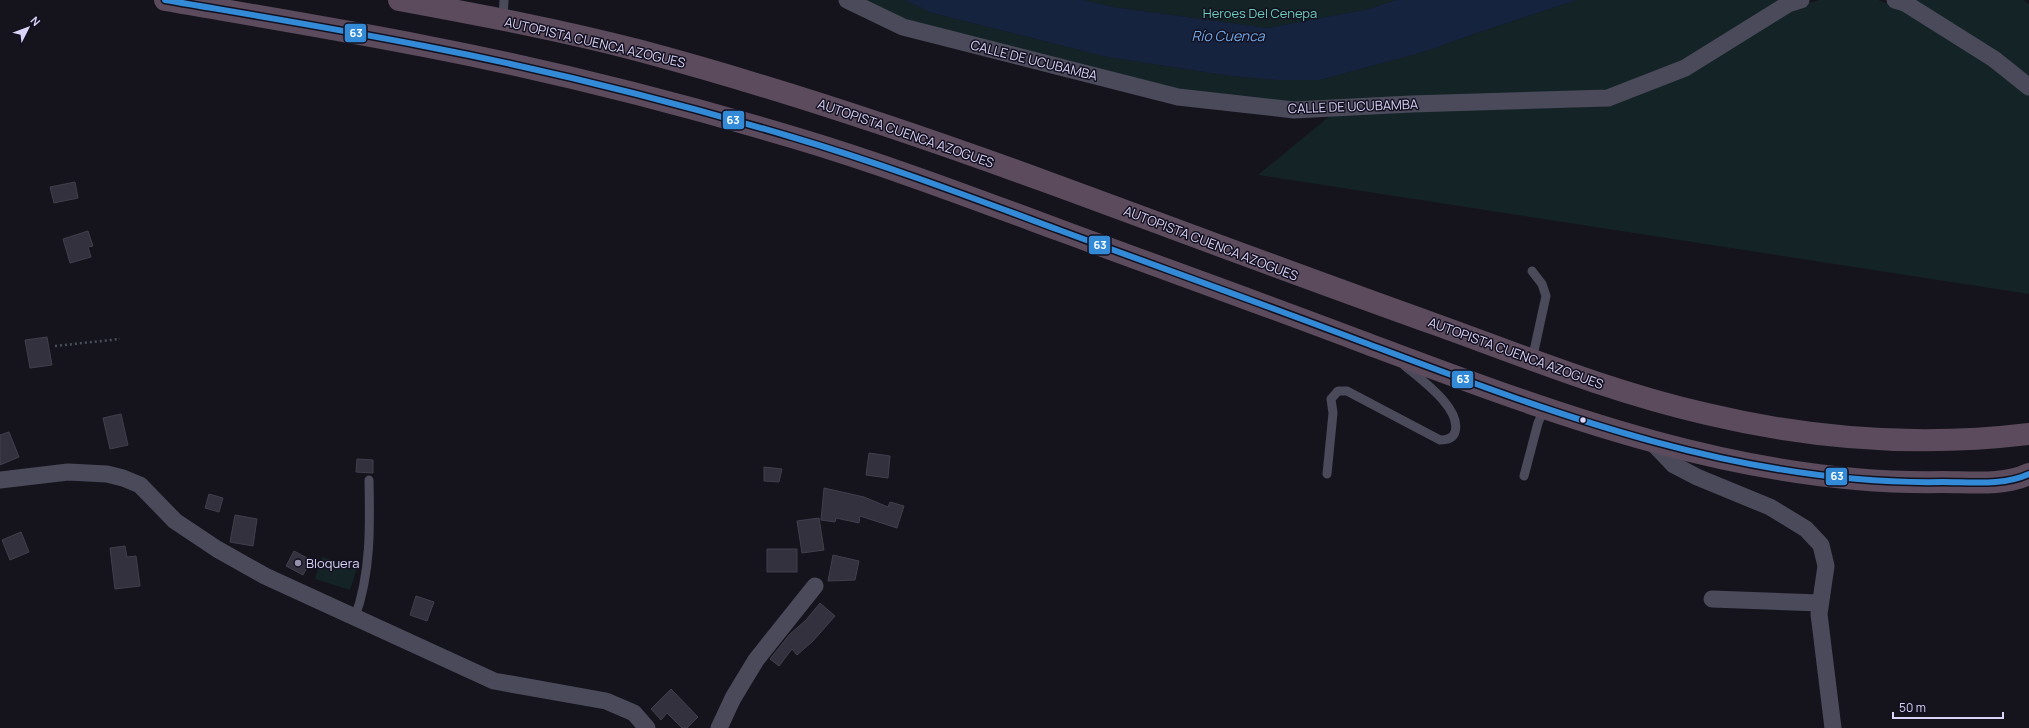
<svg xmlns="http://www.w3.org/2000/svg" width="2029" height="728" viewBox="0 0 2029 728" font-family="Manrope,sans-serif">
<style>
.green{fill:#142426}
.water{fill:#16233f}
.building{fill:#34313e;stroke:#423f4e}
.lines{fill:none;stroke-linecap:round;stroke-linejoin:round}
.path{stroke:#47505a;stroke-width:2.5;stroke-dasharray:2 3;stroke-linecap:butt}
.lane{stroke:#4b4a5b;stroke-width:9}
.street{stroke:#4b4a5b;stroke-width:17}
.highway{stroke:#5b4b5c;stroke-width:22}
.bus-1-casing{stroke:#13101f;stroke-width:9}
.bus-1{stroke:#338bd7;stroke-width:6}
.bus-dot{fill:#dad4f9;stroke:#13101f;stroke-width:1.5}
.poi-dot{fill:#9591ac;stroke:#13101f;stroke-width:1.5}
.labels{text-anchor:middle;stroke-width:3;stroke-linejoin:round;paint-order:stroke}
.park-label{font-size:13px;fill:#6acfbc;stroke:#13101f}
.street-label{font-size:13px;fill:#dad4f9;stroke:#13101f}
.poi-label{font-size:13px;fill:#dad4f9;stroke:#13101f;text-anchor:start}
.water-label{font-size:14px;font-style:italic;fill:#70aaeb;stroke:#13101f}
.line-badge{stroke:#13101f;stroke-width:1.5}
.badge-label{font-size:11px;text-anchor:middle;font-weight:bold;fill:#fff}
</style>
<rect width="100%" height="100%" fill="#15141c"/>
<path class="green" d="M847 0H905L932 13 1107 57 1231 76 1276 80H1320L1427 51 1468 36 1577 0H1801L1685 68 1608 98 1294 110 1178 97 1009 54Z
M1083 0H1396L1369 9 1268 28 1113 7Z
M1819 0H1878L1903 9 1991 64 2029 93V294L1258 175 1331 115 1608 103 1789 9Z
M1895 0H2023L2029 4V87Z
M322 557 357 568 350 590 315 579Z"/>
<path class="water" d="M905 0H1083L1113 7 1268 28 1369 9 1396 0H1577L1468 36 1427 51 1320 80H1276L1231 76 1107 57 932 13Z"/>
<path class="building" d="M75 182 78 198 54 203 50 187Z
M88 231 93 246 88 247 91 257 70 263 63 239Z
M47 337 52 365 30 368 25 340Z
M121 414 128 445 110 449 103 418Z
M9 432 19 457 0 465V435Z
M869 453 890 456 888 478 866 475Z
M357 459 373 460V473L356 472Z
M764 467 782 469 779 482 764 481Z
M824 488 864 497 888 507 890 502 904 506 897 528 860 516 859 523 836 518 835 522 821 520Z
M209 494 223 498 219 512 205 508Z
M235 515 257 519 253 546 230 542Z
M819 518 824 550 802 553 797 521Z
M21 532 29 552 10 560 2 540Z
M125 546 127 557 136 556 140 586 115 589 110 548Z
M767 549H797V572H767Z
M294 551 311 560 303 575 286 566Z
M833 555 859 561 855 580 828 581Z
M416 596 434 602 427 621 410 615Z
M820 603 835 616 813 641 797 655 792 649 779 666 770 659 790 634 806 620Z
M671 689 698 717 687 728H682L667 713 661 720 651 709Z"/>
<g class="lines">
<path class="path" d="M55 346 120 339"/>
<path class="lane" d="M503 20 504 0
M1532 271 1542 284 1546 296 1532 360
M1327 474 1333 413 1331 399 1338 391H1347L1440 440C1446 440 1453 439 1455 432 1462 408 1420 379 1404 365
M1524 476 1538 423 1545 407
M355 617C371 573 370 526 369 480"/>
<path class="street" d="M847 0 903 27 1178 97 1294 110 1411 104 1608 98 1685 68 1788 4 1801 0
M1895 0 1905 3 1994 59 2029 87
M1651 441 1674 465 1697 477 1770 507 1806 529 1821 545 1826 566 1819 614 1833 728
M0 480 68 472 107 474 123 478 140 485 175 521 217 549 265 576 494 681 606 701 634 713 647 728
M1712 599 1820 603
M719 728 733 698 756 660 815 586"/>
<path class="highway" d="M165 0C252 15 338 29 424 46 548 70 671 101 792 137 883 164 970 197 1059 230 1159 267 1260 303 1360 341 1547 411 1740 486 1943 482 1970 482 2004 486 2029 474
M399 0C480 15 561 30 641 51 779 88 913 133 1047 182 1178 230 1308 279 1440 326 1528 358 1615 393 1707 414 1812 439 1922 447 2029 434"/>
<g class="bus-1-casing">
<path id="bus-1" d="M165 0C252 15 338 29 424 46 548 70 671 101 792 137 883 164 970 197 1059 230 1159 267 1260 303 1360 341 1547 411 1740 486 1943 482 1970 482 2004 486 2029 474"/>
</g>
<use href="#bus-1" class="bus-1"/>
</g>
<circle class="bus-dot" cx="1583" cy="420" r="3.5"/>
<circle class="poi-dot" cx="298" cy="563" r="4"/>
<g class="labels">
<g class="park-label">
<text x="1260" y="18">Heroes Del Cenepa</text>
</g>
<g class="street-label">
<text transform="translate(595 42) rotate(13)" y="5">AUTOPISTA CUENCA AZOGUES</text>
<text transform="translate(1034 60) rotate(14)" y="5">CALLE DE UCUBAMBA</text>
<text transform="translate(1353 106) rotate(-2)" y="5">CALLE DE UCUBAMBA</text>
<text transform="translate(906 133) rotate(19)" y="5">AUTOPISTA CUENCA AZOGUES</text>
<text transform="translate(1211 243) rotate(21)" y="5">AUTOPISTA CUENCA AZOGUES</text>
<text transform="translate(1516 353) rotate(20)" y="5">AUTOPISTA CUENCA AZOGUES</text>
</g>
<g class="poi-label">
<text x="306" y="568">Bloquera</text>
</g>
<g class="water-label">
<text x="1228" y="41">Río Cuenca</text>
</g>
</g>
<g class="line-badge">
<rect x="344" y="23" width="23" height="20" rx="4" fill="#338bd7"/>
<rect x="722" y="110" width="23" height="20" rx="4" fill="#338bd7"/>
<rect x="1088" y="235" width="23" height="20" rx="4" fill="#338bd7"/>
<rect x="1451" y="370" width="23" height="19" rx="4" fill="#338bd7"/>
<rect x="1825" y="467" width="23" height="19" rx="4" fill="#338bd7"/>
</g>
<g class="badge-label">
<text x="356" y="37">63</text>
<text x="733" y="124">63</text>
<text x="1100" y="249">63</text>
<text x="1463" y="383">63</text>
<text x="1837" y="480">63</text>
</g>
<g transform="translate(28 28) rotate(48)" stroke="#13101f" stroke-width="3" paint-order="stroke">
<path d="M0-3L7 15L0 10L-7 15Z" fill="#dad4f9"/>
<text y="-6" font-size="11" font-weight="bold" text-anchor="middle" fill="#dad4f9">N</text>
</g>
<path d="M1893 712v6h110v-6" fill="none" stroke="#dad4f9" stroke-width="2"/>
<text x="1899" y="712" font-size="12" fill="#dad4f9" stroke="#13101f" stroke-width="3" paint-order="stroke">50 m</text>
</svg>
